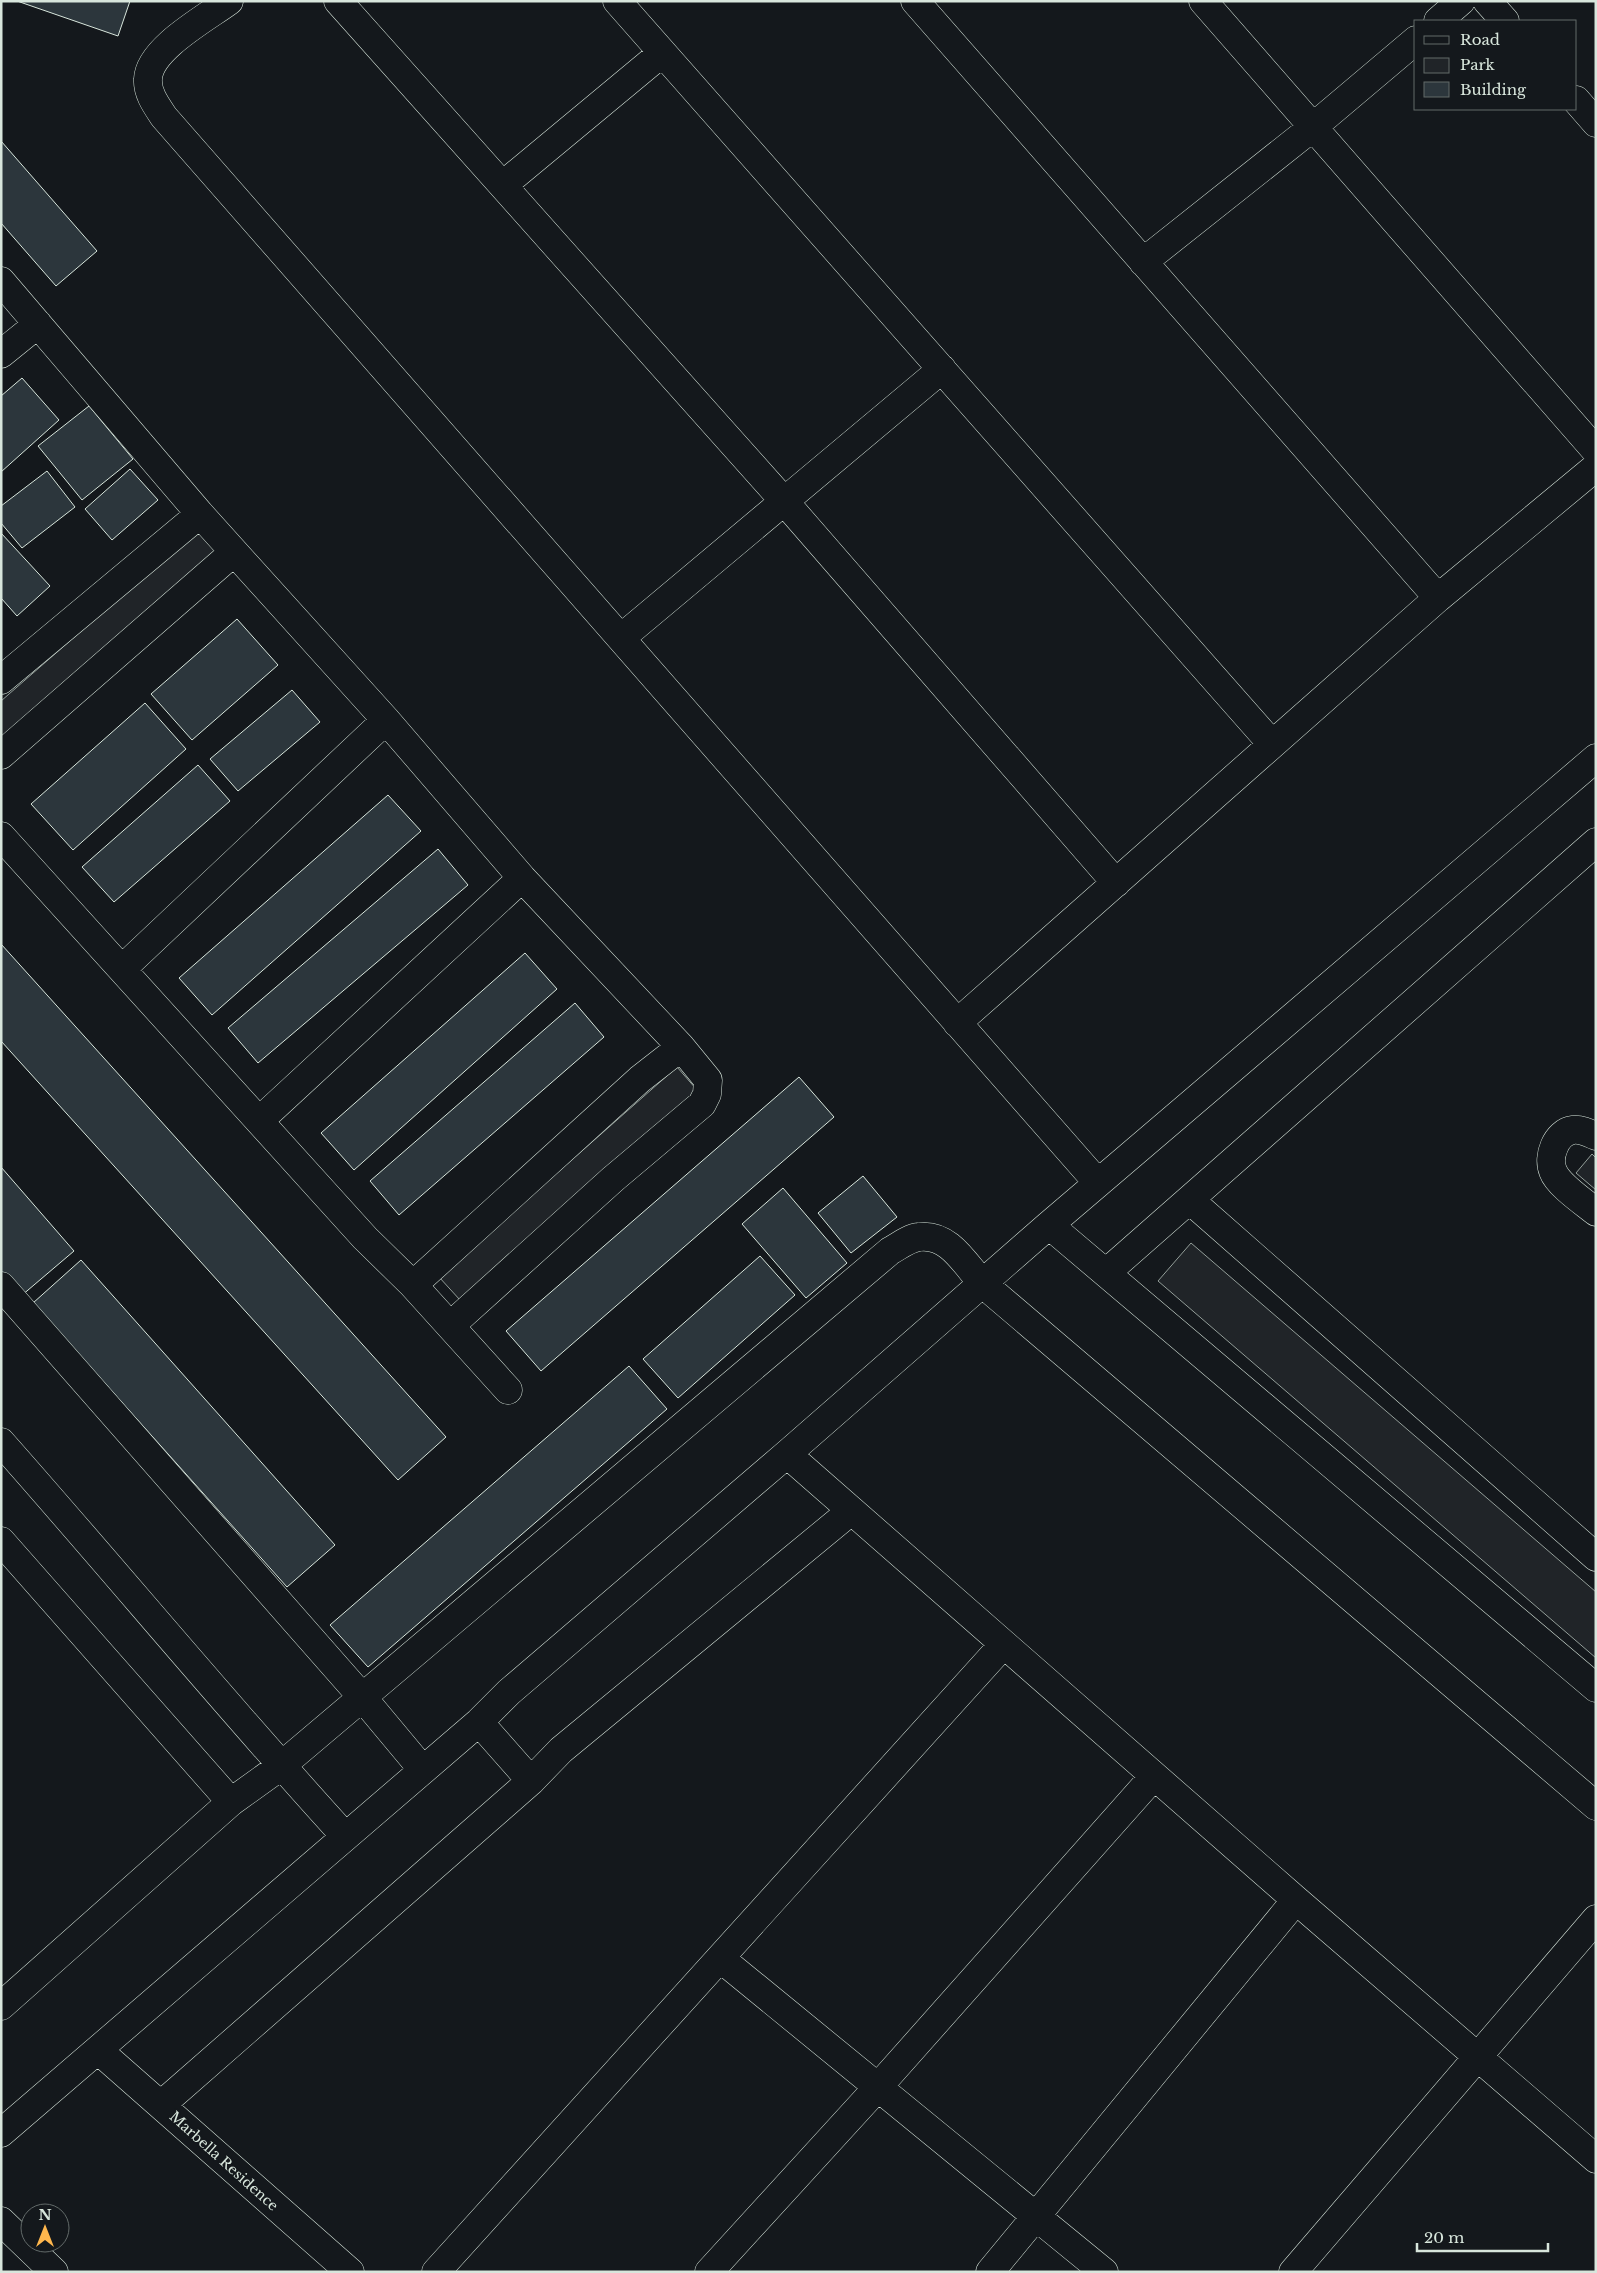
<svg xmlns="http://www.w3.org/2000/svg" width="1597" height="2273" viewBox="0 0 1597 2273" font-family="'Libre Baskerville',serif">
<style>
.green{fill:#202428;stroke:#939e99}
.building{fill:#2c363c;stroke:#d8e6dc}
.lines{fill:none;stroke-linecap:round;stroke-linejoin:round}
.minor-casing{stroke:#d8e6dc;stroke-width:29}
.minor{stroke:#14181c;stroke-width:28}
.labels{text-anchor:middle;stroke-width:4;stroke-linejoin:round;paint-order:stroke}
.street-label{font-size:14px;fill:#d8e6dc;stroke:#14181c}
</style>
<rect width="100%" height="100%" fill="#14181c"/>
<path class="green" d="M197 530 218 553 1 743V701Z
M677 1067 697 1090 460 1300 439 1277Z
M1592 1154 1596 1158V1190L1576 1173Z
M1191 1243 1596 1592V1658L1158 1281Z"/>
<path class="building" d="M17 1H130L118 36Z
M1 141 97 251 56 286 1 223Z
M22 378 59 420 1 472V396Z
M89 406 133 459 82 500 38 446Z
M130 469 158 500 112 540 85 509Z
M47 471 75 507 22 548 1 523V506Z
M1 533 50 586 17 616 1 598Z
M237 619 278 665 192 740 151 694Z
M292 690 320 722 238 791 210 759Z
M145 703 186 749 73 850 31 804Z
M198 765 230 801 114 902 82 867Z
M388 795 421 831 212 1015 179 978Z
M438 849 468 885 258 1063 228 1028Z
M1 944 446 1437 398 1480 1 1041Z
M525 953 557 989 354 1170 321 1133Z
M575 1003 604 1037 399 1215 370 1181Z
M799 1077 834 1117 541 1371 506 1331Z
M1 1167 74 1251 21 1296 1 1274Z
M863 1176 897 1217 851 1253 818 1213Z
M783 1188 847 1263 806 1298 742 1224Z
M760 1256 795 1295 678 1398 643 1359Z
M81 1260 335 1545 287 1587 33 1303Z
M629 1366 667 1409 368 1667 330 1625Z"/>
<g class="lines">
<g class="minor-casing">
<path id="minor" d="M229 1C206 18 149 49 148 79 147 93 156 105 164 117L1098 1183
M338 1 784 501 1116 883
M617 1 1272 744
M915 1 1438 598
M1203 1 1596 451
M1487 1 1505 21
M1438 21 1461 1
M1576 100 1596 123
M503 185 662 53
M1143 262 1313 127 1416 40
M1 281 200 514 386 720 522 878 681 1047 708 1080 707 1094 702 1104 613 1179 450 1326
M1 354 38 324
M621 638 942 369
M1 680 200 514
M1 755 234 552
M1 836 365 1238 413 1285 508 1390
M122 969 386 720
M957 1023 1438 598 1596 467
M259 1121 522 878
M1596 1136C1589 1133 1581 1129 1573 1130 1556 1132 1547 1157 1553 1171 1558 1185 1585 1203 1596 1212
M1191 1201 1596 1557
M1049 1225 1596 1688
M1107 1272 1596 842
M413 1285 640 1079 681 1047
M1 1286 363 1698 423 1770
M1 1442C117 1573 227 1707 345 1836
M787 1454 1296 1900 1596 2159
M1 1541 231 1802
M479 1722 531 1781
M720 1958 1104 2272
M1 2006 231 1802 281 1766 890 1251C899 1246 909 1238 919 1237 949 1233 965 1264 983 1284L1596 1806
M98 2050 350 2272
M161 2105 531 1781 561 1750 851 1511
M1 2133 479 1722 509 1692 787 1454 1049 1225 1596 758
M1 2221 54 2272
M436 2272 1003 1645
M709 2272 878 2087 1154 1776
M990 2272 1296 1900
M1293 2272 1596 1919"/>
</g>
<use href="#minor" class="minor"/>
</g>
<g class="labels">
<g class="street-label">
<text transform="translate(224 2161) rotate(42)" y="5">Marbella Residence</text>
</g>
</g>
<rect width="1597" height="2273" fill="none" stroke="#d8e6dc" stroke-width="5"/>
<rect x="1414" y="20" width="162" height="90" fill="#14181c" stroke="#626a69"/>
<rect x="1424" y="36" width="25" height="8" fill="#14181c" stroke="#626a69"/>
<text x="1460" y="45" font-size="15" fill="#d8e6dc">Road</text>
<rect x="1424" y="58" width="25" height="15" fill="#202428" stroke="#626a69"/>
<text x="1460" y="70" font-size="15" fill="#d8e6dc">Park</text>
<rect x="1424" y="82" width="25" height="15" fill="#2c363c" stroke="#626a69"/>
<text x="1460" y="95" font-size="15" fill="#d8e6dc">Building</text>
<g transform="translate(45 2228)"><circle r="24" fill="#14181c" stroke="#626a69"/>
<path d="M0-4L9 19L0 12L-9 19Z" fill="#ffb74d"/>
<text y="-8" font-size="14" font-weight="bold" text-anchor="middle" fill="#d8e6dc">N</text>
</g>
<path d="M1417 2243v8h131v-8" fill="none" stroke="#d8e6dc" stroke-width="2.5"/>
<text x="1424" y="2243" font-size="15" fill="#d8e6dc" stroke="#14181c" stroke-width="4" paint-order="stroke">20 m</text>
</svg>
